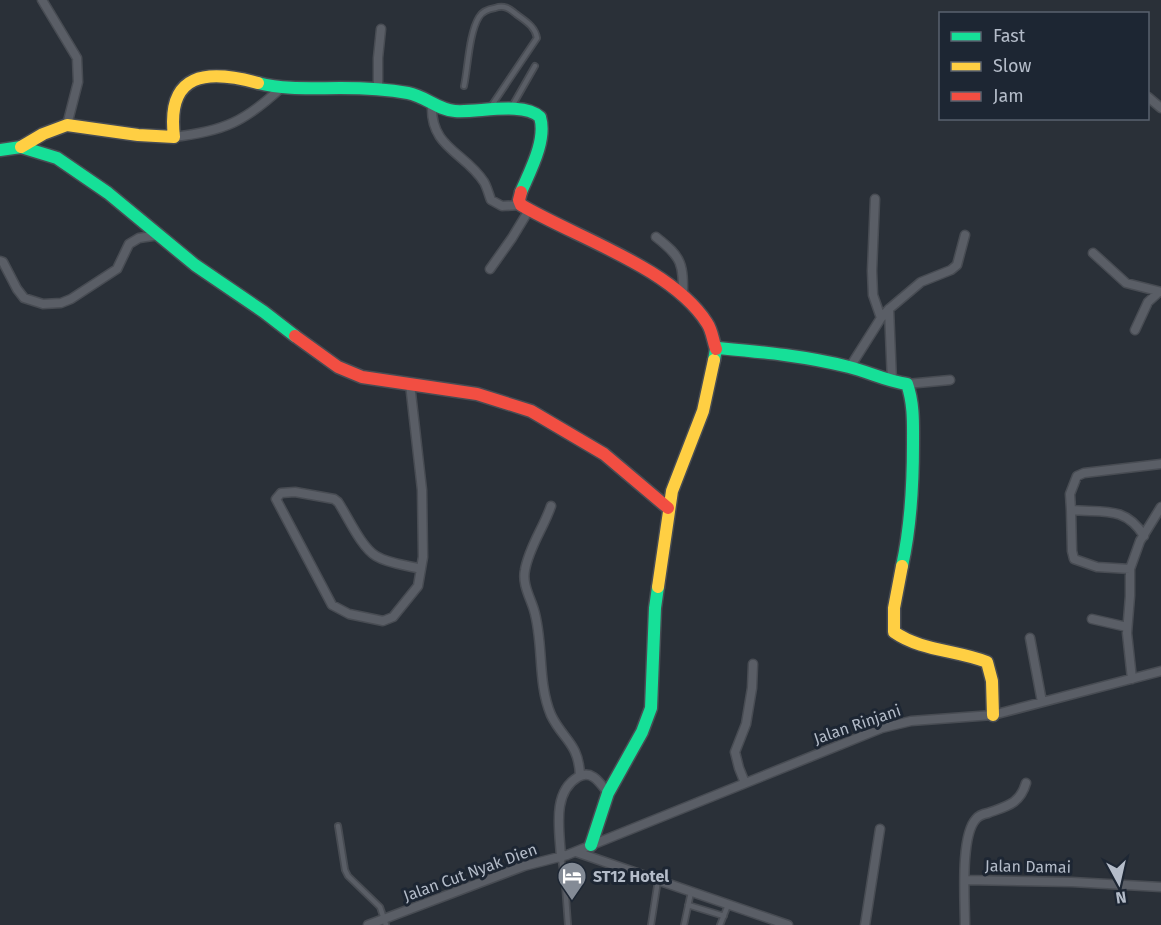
<svg xmlns="http://www.w3.org/2000/svg" width="1161" height="925" viewBox="0 0 1161 925" font-family="'Fira Sans',sans-serif">
<style>
.lines{fill:none;stroke-linecap:round;stroke-linejoin:round}
.lane-casing{stroke:#484c53;stroke-width:8}
.street-casing{stroke:#484c53;stroke-width:11}
.fast-casing{stroke:#484c53;stroke-width:15}
.slow-casing{stroke:#484c53;stroke-width:15}
.jam-casing{stroke:#484c53;stroke-width:15}
.lane{stroke:#5a5e66;stroke-width:4.5}
.street{stroke:#5a5e66;stroke-width:8}
.fast{stroke:#16e098;stroke-width:12}
.slow{stroke:#ffcf43;stroke-width:12}
.jam{stroke:#f24e42;stroke-width:12}
.labels{text-anchor:middle;stroke-width:6;stroke-linejoin:round;paint-order:stroke}
.street-label{font-size:16px;fill:#b4bcc9;stroke:#1d2633}
.poi-label{font-size:16px;font-weight:bold;fill:#b4bcc9;stroke:#1d2633;text-anchor:start}
</style>
<rect width="100%" height="100%" fill="#2a3038"/>
<g class="lines">
<g class="lane-casing">
<path id="lane" d="M464 86C468 67 469 33 479 17 482 12 488 9 495 8 504 5 509 8 516 14 525 21 535 26 537 38L490 108
M511 108 535 66
M338 826 345 870 348 876 380 907 386 925
M561 858 565 884 568 925
M688 905 724 916
M651 925 658 880
M684 925 691 892
M720 925 728 905"/>
</g>
<g class="street-casing">
<path id="street" d="M42 0 77 58 78 82 67 125
M378 90V58L381 29
M1148 97 1161 108
M432 105C430 148 465 152 484 182 487 187 489 195 491 200L502 206 521 205
M174 137C224 131 244 122 281 88
M875 199 872 271 873 295 881 318
M656 237C683 258 683 264 683 297
M1093 253 1126 283 1161 292
M0 261 3 262 17 289 24 298 43 304 61 303 71 299 117 269 129 244 139 238 159 235
M490 269 512 238 529 210
M889 309 892 382
M1135 330 1148 302 1159 292
M850 367 881 318 889 309 921 282 951 270 957 265 965 235
M410 384 422 490 423 557 418 586 393 617 383 621 349 614 332 605 276 499 281 493 295 492 334 499 338 502C348 517 361 547 376 556 389 564 407 565 421 569
M907 384 950 380
M551 506C544 527 529 547 525 570 522 584 530 597 534 610 544 644 537 682 551 715 563 740 579 743 580 776
M1071 510 1072 551 1074 559 1097 567 1130 569
M1144 536C1125 505 1102 513 1071 510L1070 494 1077 476 1084 473 1161 464
M1092 619 1127 627
M1030 638 1042 702
M1132 679 1127 633 1130 596V569L1140 541 1161 507
M745 783 739 768 735 752 746 724 752 688 753 664
M576 852 788 925
M561 858C560 832 551 793 578 777 592 769 600 783 608 793
M965 880 1072 882 1161 887
M368 925 524 866 567 855 882 728 911 721 993 715 1161 671
M865 925 880 829
M965 925C965 901 960 836 976 819 979 815 983 814 988 813 1007 806 1020 804 1026 783"/>
</g>
<g class="fast-casing">
<path id="fast" d="M258 83C285 90 312 88 340 88 362 88 386 89 408 93 425 96 438 110 455 111 477 113 523 101 540 117 547 140 530 171 521 192
M0 150 21 147 57 158 108 193 195 265 264 312 295 336
M714 360 716 349 719 348C762 352 806 356 849 367 869 372 886 381 907 384 914 404 913 424 913 444 913 485 911 526 902 566
M591 845 608 793 642 732 651 708 655 608 658 587"/>
</g>
<g class="slow-casing">
<path id="slow" d="M21 147 43 134 67 125 138 135 174 137C166 72 207 69 258 83
M902 566 894 608V632C921 651 957 650 987 662L992 681 993 715
M658 587 672 491 703 411 714 360"/>
</g>
<g class="jam-casing">
<path id="jam" d="M521 192 519 200 521 205C577 238 672 268 707 323 712 330 713 341 716 349
M295 336 338 367 362 377 477 394 531 411 604 454 668 508"/>
</g>
<use href="#lane" class="lane"/>
<use href="#street" class="street"/>
<use href="#fast" class="fast"/>
<use href="#slow" class="slow"/>
<use href="#jam" class="jam"/>
</g>
<defs>
<g id="hotel-pin" transform="scale(1.5)"><path d="M0 17L-7.5 6A9.5 9.5 0 1 1 7.5 6Z" fill="#848b96" stroke="#1d2633"/><path d="M-6-4.5h1.5V1H6V5H4.5V3h-9V5H-6ZM-4 0a1.8 1.8 0 1 1 3.6 0ZM.5 0V-2.5h3Q6-2.5 6 0Z" fill="#fff"/></g>
</defs>
<g fill-rule="evenodd">
<use href="#hotel-pin" x="572" y="876"/>
</g>
<g class="labels">
<g class="street-label">
<text transform="translate(857 724) rotate(-19)" y="6">Jalan Rinjani</text>
<text transform="translate(1028 866) rotate(1)" y="6">Jalan Damai</text>
<text transform="translate(470 872) rotate(-20)" y="6">Jalan Cut Nyak Dien</text>
</g>
<g class="poi-label">
<text x="593" y="882">ST12 Hotel</text>
</g>
</g>
<rect x="939" y="12" width="210" height="108" fill="#1d2633" stroke="#59626f" stroke-width="1.5"/>
<rect x="951" y="32" width="30" height="9" fill="#16e098" stroke="#59626f" stroke-width="1.5"/>
<text x="993" y="42" font-size="18" fill="#b4bcc9">Fast</text>
<rect x="951" y="62" width="30" height="9" fill="#ffcf43" stroke="#59626f" stroke-width="1.5"/>
<text x="993" y="72" font-size="18" fill="#b4bcc9">Slow</text>
<rect x="951" y="92" width="30" height="9" fill="#f24e42" stroke="#59626f" stroke-width="1.5"/>
<text x="993" y="102" font-size="18" fill="#b4bcc9">Jam</text>
<g transform="translate(1119 883) rotate(172)" stroke="#1d2633" stroke-width="4.5" paint-order="stroke">
<path d="M0-4.5L10 22L0 15L-10 22Z" fill="#b4bcc9"/>
<text y="-9" font-size="16" font-weight="bold" text-anchor="middle" fill="#b4bcc9">N</text>
</g>
</svg>
